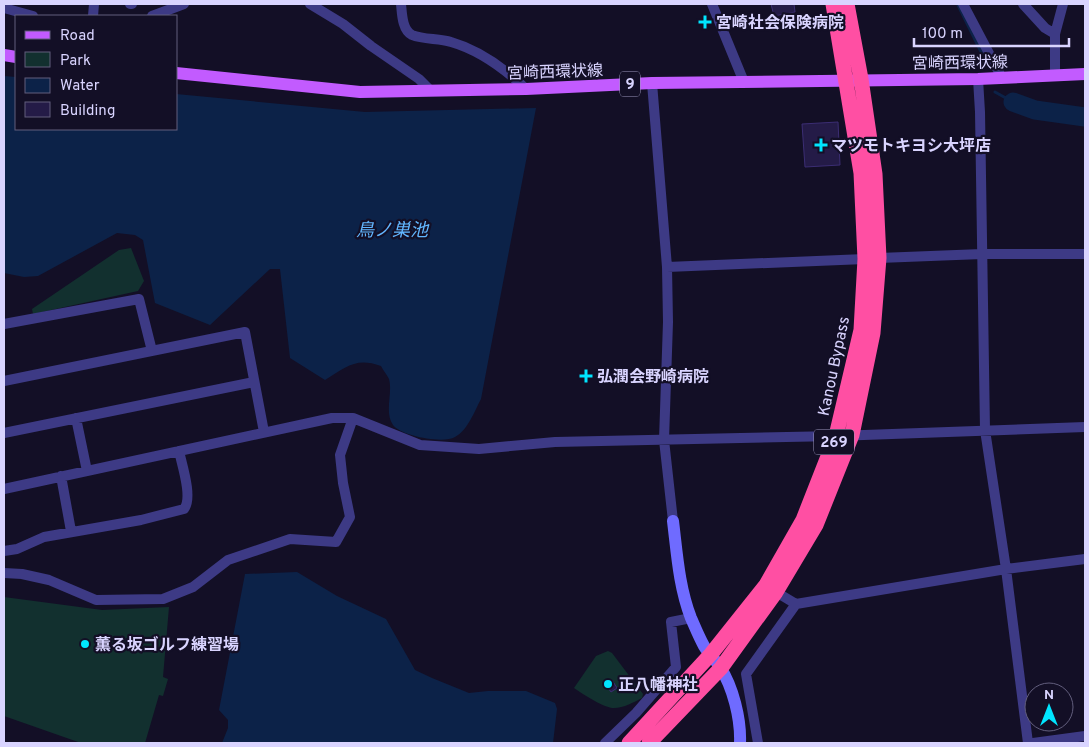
<svg xmlns="http://www.w3.org/2000/svg" width="1089" height="747" viewBox="0 0 1089 747" font-family="Overpass,'Noto Sans JP',sans-serif">
<style>
.green{fill:#12302f}
.water{fill:#0c2248}
.lines{fill:none;stroke-linecap:round;stroke-linejoin:round}
.stream{stroke:#0c2248;stroke-width:3}
.river{stroke:#0c2248;stroke-width:19}
.building{fill:#241b47;stroke:#3b2d73}
.street{stroke:#3d3a85;stroke-width:10}
.secondary{stroke:#6f6bff;stroke-width:12}
.primary{stroke:#c25bff;stroke-width:12}
.highway{stroke:#ff4fa3;stroke-width:15}
.poi-dot{fill:#00e5ff;stroke:#130f26;stroke-width:2}
.labels{text-anchor:middle;stroke-width:4.5;stroke-linejoin:round;paint-order:stroke}
.shield{fill:#130f26;stroke:#9e99be;stroke-width:1}
.shield-label{font-size:15px;font-weight:bold;fill:#d9d4ff}
.poi-label{font-size:16px;font-weight:bold;fill:#d9d4ff;stroke:#130f26;text-anchor:start}
.street-label{font-size:16px;fill:#d9d4ff;stroke:#130f26}
.water-label{font-size:18px;font-style:italic;fill:#62b6ff;stroke:#130f26}
</style>
<rect width="100%" height="100%" fill="#130f26"/>
<path class="green" d="M131 248 144 281 138 291 33 314 32 309 119 250Z
M4 597 102 610 169 607 163 677 168 679 163 696 159 695 145 743H81L4 716Z
M608 651 612 653 643 694 642 698C634 702 622 709 612 708 601 706 583 694 574 688L596 656Z"/>
<path class="water" d="M4 76 16 77V129H176V94L365 112 536 108 481 399C474 412 468 430 455 437 443 444 401 436 393 425 384 412 393 393 389 379 387 375 383 370 381 366 356 357 346 367 325 380L290 358 280 269H270L210 325 155 303 143 240 135 235 117 233 38 276 24 277 4 273Z
M297 572 337 596 386 619 415 670 432 678 469 693 488 691H526L555 703 557 709 553 743H222L228 728V720L219 710 245 574Z"/>
<g class="lines">
<path class="stream" d="M958 5 987 64
M995 92 1013 102"/>
<path class="river" d="M1013 102 1035 110 1085 117"/>
</g>
<path class="building" d="M771 4H794L795 12 774 16Z
M838 122 840 165 805 167 802 124Z
M612 680 617 688 611 692 606 685Z"/>
<g class="lines">
<path class="street" d="M130 4H132
M310 4 343 24 371 46 419 79 431 91
M401 4C402 13 402 30 412 35 424 40 439 38 451 42 479 50 505 69 526 89
M712 4 744 82
M963 4 1002 78
M1023 4 1045 28 1055 34
M4 8 33 16
M93 16 94 4
M152 16 184 4
M1055 75V34L1063 4
M978 79 980 112 985 430 1006 569 1028 743
M652 83 667 267 668 322 664 440 673 521
M879 258 982 254H1085
M667 267 865 259
M4 324 139 299 152 351
M4 381 245 332 264 432
M76 418 87 471
M4 433 254 382
M61 476 71 531
M4 489 332 418H353L420 445 479 449 555 442 836 436 1085 427
M4 551 17 549 44 537 141 520 184 509C193 498 182 465 179 451
M4 573 22 574 49 580 96 600 163 599 193 587 228 560 290 539 336 542 350 517 343 483 340 455 353 418
M776 592 796 604 1006 569 1085 559
M605 743 636 713 676 667 671 622 691 618
M758 743 746 674 796 604
M1033 743 1085 736"/>
<path class="secondary" d="M673 521C677 554 679 587 691 618 695 627 699 637 704 646 708 653 715 659 720 667 733 687 741 719 740 743"/>
<path class="primary" d="M4 55 16 57
M176 73 360 92 526 89 652 83 978 79 1085 74"/>
<path class="highway" d="M629 743 711 654 766 585 803 520 836 436 861 330 865 259 861 173 833 4
M649 743 721 668 776 592 816 525 852 435 873 333 879 258 875 174 861 79 847 4"/>
</g>
<g class="poi-dot">
<path d="M702.5 14.5h5v5h5v5h-5v5h-5v-5h-5v-5h5z"/>
<path d="M818.5 137.5h5v5h5v5h-5v5h-5v-5h-5v-5h5z"/>
<path d="M583.5 368.5h5v5h5v5h-5v5h-5v-5h-5v-5h5z"/>
<circle cx="85" cy="644" r="5"/>
<circle cx="608" cy="684" r="5"/>
</g>
<g class="labels">
<g class="shield">
<rect x="620" y="71.5" width="20" height="25" rx="4"/>
<rect x="814" y="429.5" width="40" height="25" rx="4"/>
</g>
<g class="shield-label">
<text x="630" y="89">9</text>
<text x="834" y="447">269</text>
</g>
<g class="poi-label">
<text x="716" y="28">宮崎社会保険病院</text>
<text x="831" y="151">マツモトキヨシ大坪店</text>
<text x="597" y="382">弘潤会野崎病院</text>
<text x="95" y="650">薫る坂ゴルフ練習場</text>
<text x="618" y="690">正八幡神社</text>
</g>
<g class="street-label">
<text transform="translate(960 62) rotate(-1)" y="6">宮崎西環状線</text>
<text transform="translate(555 71) rotate(-2)" y="6">宮崎西環状線</text>
<text transform="translate(833 366) rotate(-78)" y="6">Kanou Bypass</text>
</g>
<g class="water-label">
<text x="392" y="236">鳥ノ巣池</text>
</g>
</g>
<rect width="1089" height="747" fill="none" stroke="#d9d4ff" stroke-width="10"/>
<rect x="15" y="15" width="162" height="115" fill="#130f26" stroke="#625e7d"/>
<rect x="25" y="31" width="25" height="8" fill="#c25bff" stroke="#625e7d"/>
<text x="60" y="40" font-size="15" fill="#d9d4ff">Road</text>
<rect x="25" y="52" width="25" height="15" fill="#12302f" stroke="#625e7d"/>
<text x="60" y="65" font-size="15" fill="#d9d4ff">Park</text>
<rect x="25" y="78" width="25" height="15" fill="#0c2248" stroke="#625e7d"/>
<text x="60" y="90" font-size="15" fill="#d9d4ff">Water</text>
<rect x="25" y="102" width="25" height="15" fill="#241b47" stroke="#625e7d"/>
<text x="60" y="115" font-size="15" fill="#d9d4ff">Building</text>
<g transform="translate(1049 707)"><circle r="24" fill="#130f26" stroke="#625e7d"/>
<path d="M0-4L9 19L0 12L-9 19Z" fill="#00e5ff"/>
<text y="-8" font-size="14" font-weight="bold" text-anchor="middle" fill="#d9d4ff">N</text>
</g>
<path d="M914 38v8h155v-8" fill="none" stroke="#d9d4ff" stroke-width="2.5"/>
<text x="922" y="38" font-size="15" fill="#d9d4ff" stroke="#130f26" stroke-width="4" paint-order="stroke">100 m</text>
</svg>
